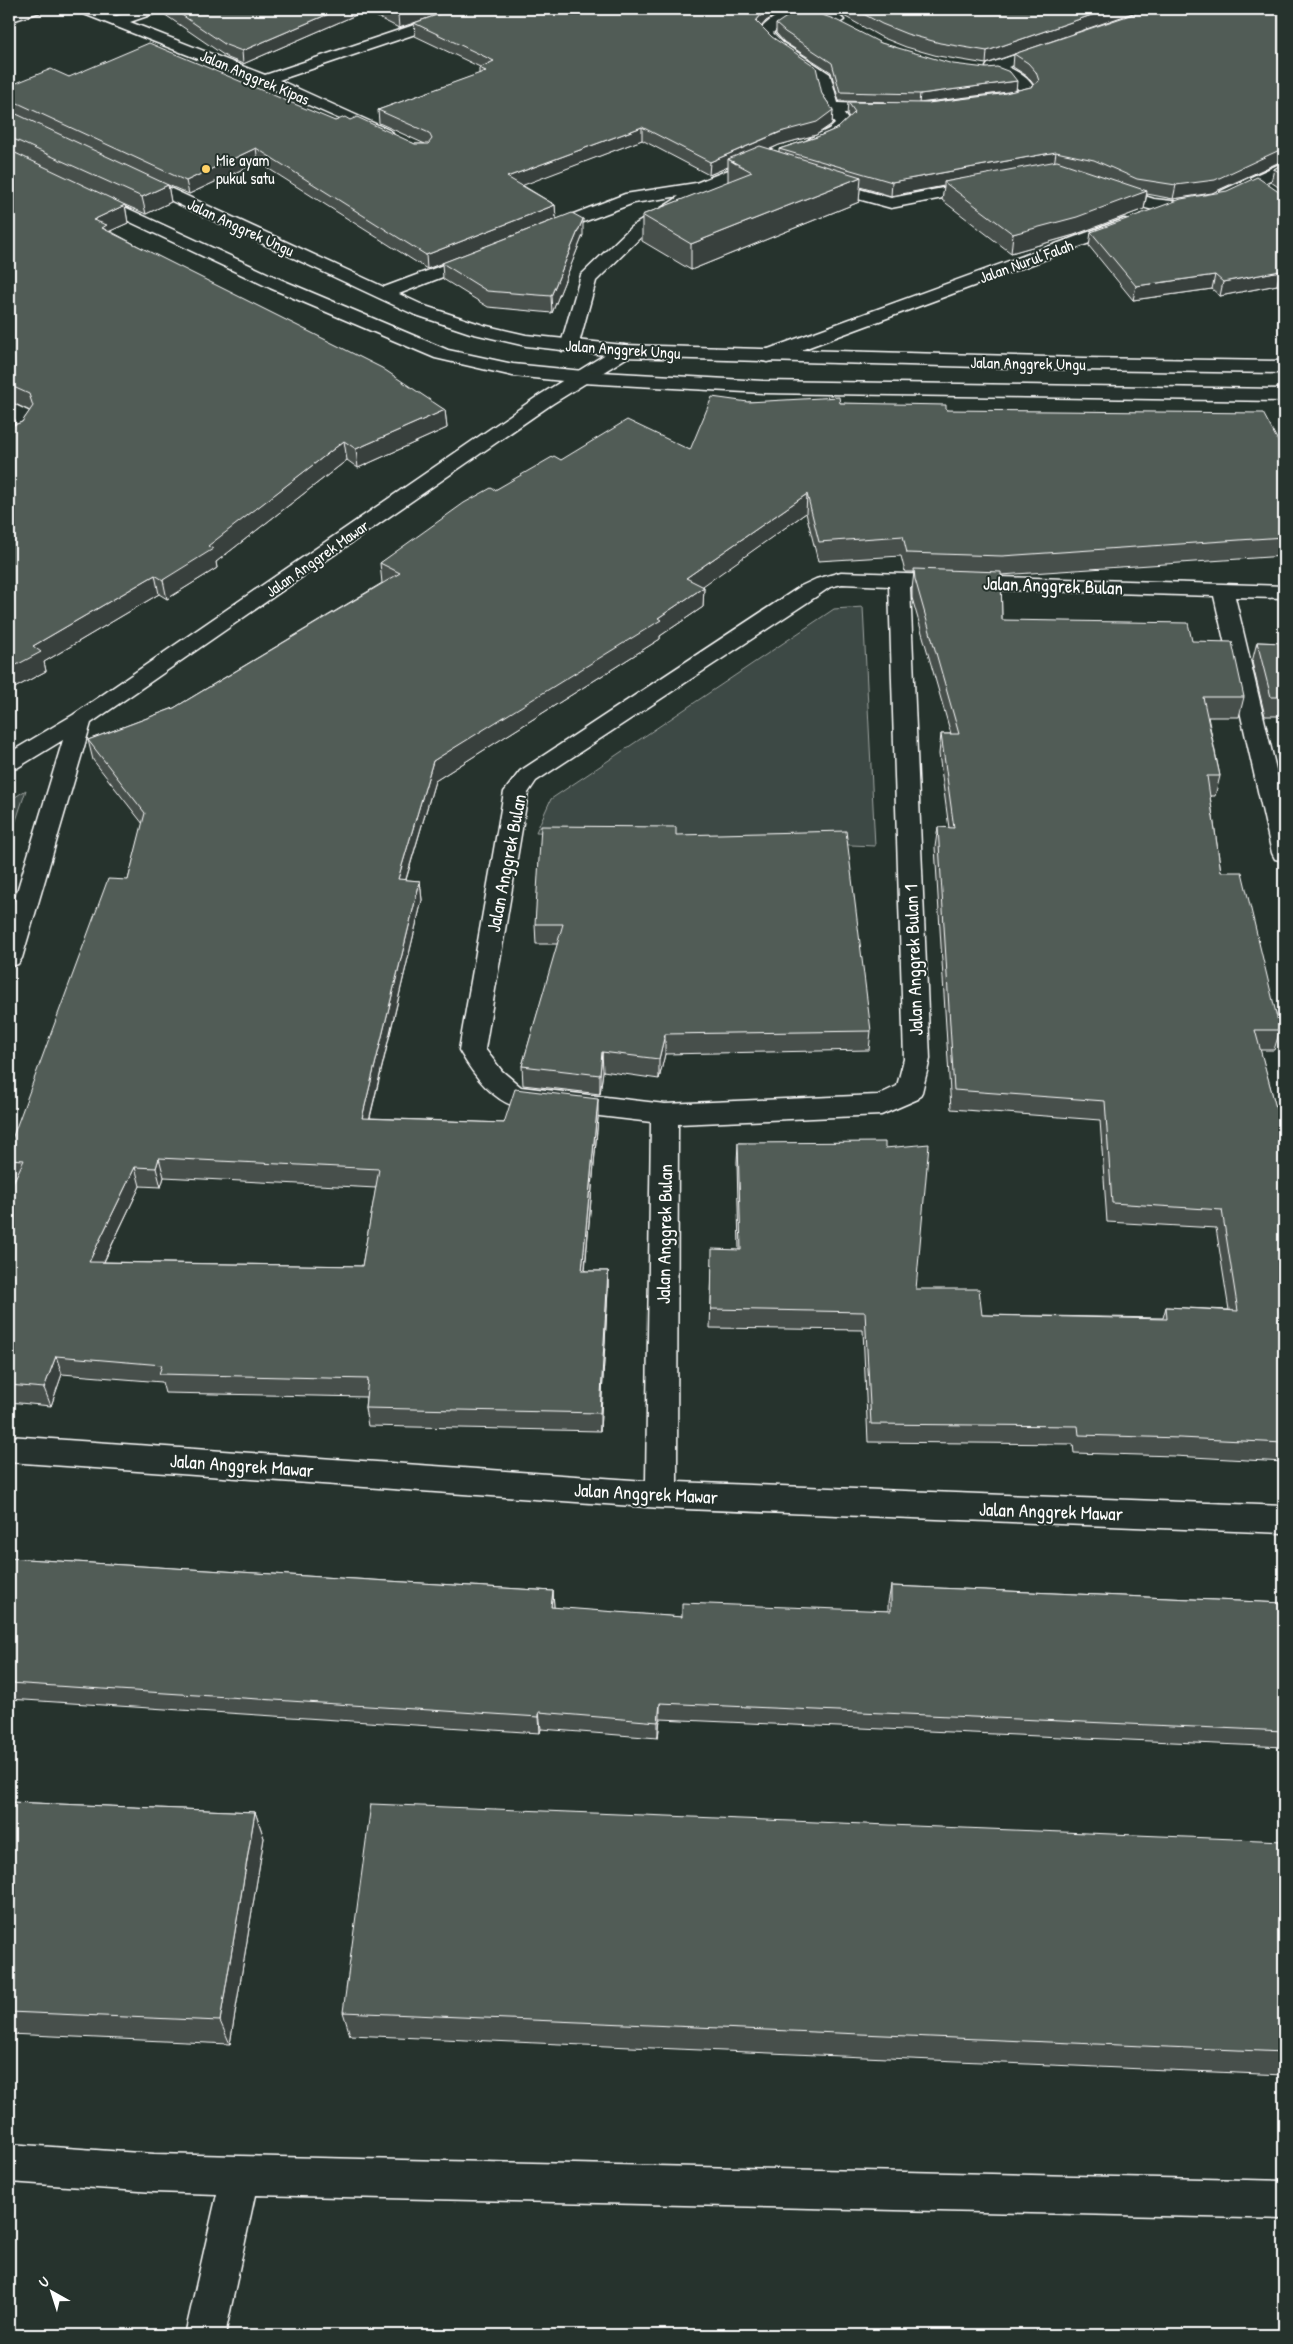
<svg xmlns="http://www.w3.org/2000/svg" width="1293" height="2344" viewBox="0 0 1293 2344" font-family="'Patrick Hand',sans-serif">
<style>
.green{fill:#3e4944;stroke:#9ea4a2}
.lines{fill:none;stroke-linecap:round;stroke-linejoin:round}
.service-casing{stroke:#fff;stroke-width:3}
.minor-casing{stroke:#fff;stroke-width:3}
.tertiary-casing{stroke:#fff;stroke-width:3}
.service{fill:#26332d;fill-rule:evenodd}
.minor{fill:#26332d;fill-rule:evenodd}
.tertiary{fill:#26332d;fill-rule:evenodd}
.wall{fill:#464f4b;stroke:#fff;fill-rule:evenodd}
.shaded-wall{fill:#39403d;stroke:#fff}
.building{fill:#515c57;stroke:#fff;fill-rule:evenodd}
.poi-dot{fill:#ffd166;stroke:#26332d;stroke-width:2}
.labels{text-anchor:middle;stroke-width:4;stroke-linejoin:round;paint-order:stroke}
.far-street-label{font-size:16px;fill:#fff;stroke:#26332d}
.far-poi-label{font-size:16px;fill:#fff;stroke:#26332d;text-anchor:start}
.street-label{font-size:19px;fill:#fff;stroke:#26332d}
</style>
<rect width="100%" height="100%" fill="#26332d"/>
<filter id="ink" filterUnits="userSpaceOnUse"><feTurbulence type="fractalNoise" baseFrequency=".02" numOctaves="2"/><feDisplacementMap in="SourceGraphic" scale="10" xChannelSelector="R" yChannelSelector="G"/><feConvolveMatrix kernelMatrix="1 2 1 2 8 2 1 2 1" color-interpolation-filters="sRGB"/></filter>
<g filter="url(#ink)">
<path class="green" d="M863 607 875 846 536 832 551 799 834 609Z
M26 790 9 842V801Z"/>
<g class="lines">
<g class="service-casing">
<path id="service" d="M700 183 706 184 708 188 686 208 643 235 596 281 578 347 576 351H562L560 347 581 275 631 227 674 200 694 184Z
M9 2144 154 2154 1284 2181V2219L255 2195 225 2335H185L217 2194 154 2192 9 2182Z"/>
</g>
<g class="minor-casing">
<path id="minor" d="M21 9H43L40 12 9 22V13Z
M76 9H97L116 16 140 9H161L159 12 130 22 265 75 435 18H445L448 21 445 24 279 80 391 131 393 134 391 137 385 139 259 83 79 12Z
M807 10C817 11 837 11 844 20L836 25C814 19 789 13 773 33L783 43 830 74 838 103 884 105 890 107 892 110 890 113 884 115 843 113 852 125C844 137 822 150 807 146L805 143C812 134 827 133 835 124L823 107 817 79 773 49 757 34C770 16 785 10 807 10Z
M1048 44 1053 46 1056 49 1053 52 1008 67C1020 73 1035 81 1035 95L1033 98 997 106 991 104 989 101 991 98 1019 92V90L1010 80 988 70 986 67 988 64Z
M761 157 767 158 769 162 767 166 706 192 634 203 546 236 540 235 537 231 540 227 625 194 696 183Z
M1284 162V173L1233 199H1221L1218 195 1221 191Z
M824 179 891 198 979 181 985 182 987 186 985 190 979 191 891 208 818 188 816 184 818 180Z
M1110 185 1154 199 1180 202 1183 206 1180 210C1155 216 1127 201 1104 194L1102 190 1104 186Z
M1124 219 1130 220 1133 224 1130 228 774 360 767 362 760 360 758 356 760 352Z
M478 252 484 253 487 257 484 261 391 297H379L376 293 379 289Z
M624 345 631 347 633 351 631 355 552 404 91 723 22 958 18 964 9 967V918L63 740 17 768 9 770V753L73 715 538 396 617 347Z
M9 402 32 413 36 423 25 440 9 447V433L16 423V420L9 416Z
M841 572 1284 586V598L1235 597 1284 803V861L1275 859 1272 853 1214 596 910 587 930 1059 922 1092 918 1099 881 1115 678 1124 677 1482 1284 1506V1533L661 1508 9 1462V1436L646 1481 651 1122 514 1106C490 1098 471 1071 459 1050L504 792 520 771 801 586 816 579ZM842 584 889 586 904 1059 897 1086 878 1095 665 1104 521 1087 502 1071 485 1049 528 793 536 781 817 596 830 587Z"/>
</g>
<g class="tertiary-casing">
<path id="tertiary" d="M135 172 425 306 483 325 526 335 624 345 1084 358 1284 361V373L1084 370 624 357 526 346 470 333 413 314 129 181 127 177 129 173Z
M92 192 282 280 448 350 513 364 583 371 763 381 1284 389V401L763 393 583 383 513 376 435 358 270 288 86 201 83 197 86 193Z"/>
</g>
<use href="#service" class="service"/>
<use href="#minor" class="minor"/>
<use href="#tertiary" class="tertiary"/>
</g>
<path class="wall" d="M161 9H804L780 13 766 21 761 27 822 94 833 110 832 124 816 135 779 145 771 149 779 152V149L817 137 838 128 849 118 847 115 848 102H885L839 101 831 72 784 42 776 33V24L881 43 1016 91 922 103H928L1001 94 1031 87 1034 85 1027 76 1013 67 1014 54 1284 9V160L1212 193 1173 199 1147 194 1144 209 1074 235 1011 253 942 200 944 186 891 196 860 187 859 202 691 270 642 241V215L728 182V167L709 175 642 140 522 185 555 205 556 219 583 235 552 313 488 307 443 279 442 263 427 269 258 162 189 194 168 185 171 202 146 214 125 205 128 223 110 231 445 410 447 428 358 468 347 460 216 562 217 568 167 599 159 594 44 662 46 671 9 691 10 404 14 422 11 426 22 422 30 411 9 401V86L69 77 335 121 350 120 415 144H425L379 123 378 110 479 74V68L480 67 415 36 414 23 419 21 399 28 365 11 243 64 228 58 161 12Z
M817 9H1144L986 64 938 56 906 47 881 37 844 16Z
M1284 163V191L1271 182 1274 169Z
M1280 193H1284V290L1277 285 1220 296 1212 289 1133 300 1089 246 1091 232Z
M748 402 840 403 946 410 1284 452V556L1001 575 1002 620 1192 641 1244 697 1239 717H1208L1220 776 1215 796H1210L1221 872 1280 1030 1274 1050H1260L1282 1130 1284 1131V1462L1174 1456 1074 1453 1073 1444 868 1442 863 1330 710 1328 712 1268 739 1250 737 1162 738 1143 885 1148 916 1289 982 1315 1163 1318 1166 1307 1229 1310 1216 1228 1107 1222 1100 1120 951 1109 935 847 938 827 949 828 939 754 941 734H951L912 598V589L914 572H905L901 556 818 561 806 513 702 586 704 587 703 607 660 636V639L435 781 406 880 420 881 422 900 370 1118 504 1123 598 1118 585 1271H608V1290L600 1431 368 1426 365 1408 366 1397 165 1393 162 1382 62 1374 51 1406 9 1402V1191L15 1178H11L9 1171V1147L128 880 143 824 93 760 88 740 174 708 382 583 380 563 495 490 561 460 690 450ZM164 1177 376 1188 362 1266 104 1262 140 1186 161 1187Z
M1257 642 1284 643V716H1265L1252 662Z
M676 835 871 1031 869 1050 665 1054 659 1079 603 1071 600 1094 523 1085 522 1066 558 944H536L535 924Z
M9 1558 553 1591 554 1608 682 1617 888 1611V1603L891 1586 1284 1603V1747L660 1719 658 1738 541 1729 540 1733 9 1699Z
M9 1802 255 1812 264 1838 230 2044 9 2034Z
M1284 1841V2075L350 2035 343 2012Z"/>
<path class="shaded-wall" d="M340 9H364L365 11 243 64 242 51Z
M417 9H434V16L399 28 398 15Z
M766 9H804L780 13 766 21 755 34 756 21Z
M1109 9H1144L986 64 987 51Z
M1017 81 1016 91 919 103 920 94Z
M833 110 832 124 816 135 779 145 736 164 728 159V167L709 175 710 162Z
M642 127V140L508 191 507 177Z
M256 148 258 162 189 194 186 181Z
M1284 148V160L1212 193 1173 199 1176 185Z
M1056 152 1054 165 944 182V186L891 196 892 182Z
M861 177 859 202 691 270V244Z
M168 185 171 202 146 214 142 197Z
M1147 191 1144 209 1074 235 1011 253 1013 234Z
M125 205 128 223 108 232 93 220Z
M555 205 556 219 427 269 426 255Z
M583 219V235L552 313 551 296Z
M1280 271 1277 285 1220 296 1223 282Z
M1215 275 1212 289 1133 300 1136 286Z
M10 404 14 422 9 431V405Z
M445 410 447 428 358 468 356 449Z
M344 441 347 460 216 562 217 568 167 599 163 580Z
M807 494 806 513 686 598V578Z
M155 575 159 594 44 662 46 671 9 691V669L33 646Z
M704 587 703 607 660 636V639L435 781 400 899 398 879 433 761 658 618Z
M420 881 422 900 365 1137 362 1118Z
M665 1034V1054L659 1079V1059Z
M602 1052 603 1071 600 1094V1075Z
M598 1099V1118L583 1290 582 1271Z
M159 1158 164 1177 161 1187 156 1168Z
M135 1167 140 1186 95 1280 89 1262Z
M608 1271V1290L600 1431V1413Z
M56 1356 62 1374 51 1406 44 1388Z
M553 1591 554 1608 551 1607Z
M660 1703V1719L658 1738V1722Z
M539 1712 541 1729 540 1733 539 1717Z
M255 1812 264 1838 230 2044 220 2021Z"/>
<path class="building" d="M173 9H340L242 51 226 45Z
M385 9H417L398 15Z
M448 9H766L756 21 772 37 816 67 822 94 833 110 817 122 780 132 710 162 642 127 507 177 555 205 426 255 256 148 186 181 9 99V86L51 69 69 77 149 43 335 121 345 117 350 120 357 117 415 144H428L432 139 429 133 378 110 486 71 479 68 494 61 414 23 445 12Z
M854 9H1109L987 51 940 43 907 34 882 24Z
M1148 9H1284V148L1215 180 1176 185 1137 179 1094 160 1056 152 892 182 779 149 817 137 838 128 855 112 848 102 928 103 1001 94 1031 87 1039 81 1036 72 1028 63 1014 54Z
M811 11 834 19 881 43 953 64 986 68 997 67 1010 72 1017 81 920 94 840 92 832 63 785 32 776 24 788 16Z
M10 111 168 185 142 197 9 137V112Z
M760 146 861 177 691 244 642 215 752 172 728 159Z
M9 150 125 205 93 220 107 225 102 228 382 368 445 410 356 449 344 441 208 546 213 549 163 580 155 575 33 646 41 652 9 669V427L22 422 33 406 29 394 9 385Z
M1057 161 1147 191 1077 217 1013 234 944 182Z
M1284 163V175L1274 169Z
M1257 177 1280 193H1284V274L1280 271 1223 282 1215 275 1136 286 1091 232 1181 199 1227 191Z
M572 213 583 219 551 296 487 291 442 263Z
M712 397 748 402 839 397 840 403 946 405V410L1263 413 1284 452V537L1002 556 907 553 903 536 819 542 807 494 686 578 704 587 658 618 661 620 433 761 398 879 420 881 362 1118 504 1123 515 1089 598 1099 582 1271H608L600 1413 365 1408 368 1379 159 1374 162 1365 56 1356 44 1388 9 1385V1191L24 1160 9 1159V1147L108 879 128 880 145 813 88 740 174 708 400 573 380 563 464 503 491 488 495 490 554 456 561 460 627 420 690 450ZM159 1158 379 1169 362 1266 89 1262 135 1167 156 1168Z
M914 569 1001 572 1002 620 1188 623 1192 641 1232 642 1244 697H1203L1220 776H1207L1221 872H1242L1280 1030H1255L1282 1130 1284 1131V1443L1180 1438 1079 1435 1078 1426 871 1424 865 1312 711 1309 712 1249 741 1250 738 1143 885 1142V1148L929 1144 916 1289H979L982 1315 1167 1319 1166 1307 1238 1311 1222 1210 1112 1203 1105 1101 954 1090 938 827 954 828 941 734H959L915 579Z
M1257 642 1284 643V697H1271Z
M541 826 676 827V835L846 831 871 1031 665 1034 659 1059 602 1052 600 1075 522 1066 563 924H535Z
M9 1558 553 1591 551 1607 682 1617V1603L891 1611V1586L1284 1603V1731L660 1703 658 1722 539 1712V1717L9 1683Z
M9 1802 255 1812 220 2021 9 2012Z
M371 1804 1284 1841V2052L343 2012Z"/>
</g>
<circle class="poi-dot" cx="206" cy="169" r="5"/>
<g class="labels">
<g class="far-street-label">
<text transform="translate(255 77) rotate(23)" y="6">Jalan Anggrek Kipas</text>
<text transform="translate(241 227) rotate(25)" y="6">Jalan Anggrek Ungu</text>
<text transform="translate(1026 261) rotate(-20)" y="6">Jalan Nurul Falah</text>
<text transform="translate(623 349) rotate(4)" y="6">Jalan Anggrek Ungu</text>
<text transform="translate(1028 363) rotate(1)" y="6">Jalan Anggrek Ungu</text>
<text transform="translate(317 558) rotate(-35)" y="6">Jalan Anggrek Mawar</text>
</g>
<g class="far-poi-label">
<text x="216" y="166">Mie ayam<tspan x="216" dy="18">pukul satu</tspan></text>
</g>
<g class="street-label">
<text transform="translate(1053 585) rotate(2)" y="7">Jalan Anggrek Bulan</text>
<text transform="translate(506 863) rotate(-79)" y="7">Jalan Anggrek Bulan</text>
<text transform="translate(913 960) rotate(-92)" y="7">Jalan Anggrek Bulan 1</text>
<text transform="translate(664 1234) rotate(-89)" y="7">Jalan Anggrek Bulan</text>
<text transform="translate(242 1465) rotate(4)" y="7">Jalan Anggrek Mawar</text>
<text transform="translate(646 1493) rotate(3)" y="7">Jalan Anggrek Mawar</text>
<text transform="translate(1051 1511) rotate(2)" y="7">Jalan Anggrek Mawar</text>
</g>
</g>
<rect width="1293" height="2344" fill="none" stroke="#26332d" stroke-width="30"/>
<rect x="15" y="15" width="1263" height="2314" fill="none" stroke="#fff" stroke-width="2" filter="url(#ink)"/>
<g transform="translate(52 2292) rotate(321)" stroke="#26332d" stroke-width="4" paint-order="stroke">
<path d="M0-4L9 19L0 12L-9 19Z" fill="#ffffff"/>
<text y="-8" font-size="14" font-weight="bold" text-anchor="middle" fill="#ffffff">U</text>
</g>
</svg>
